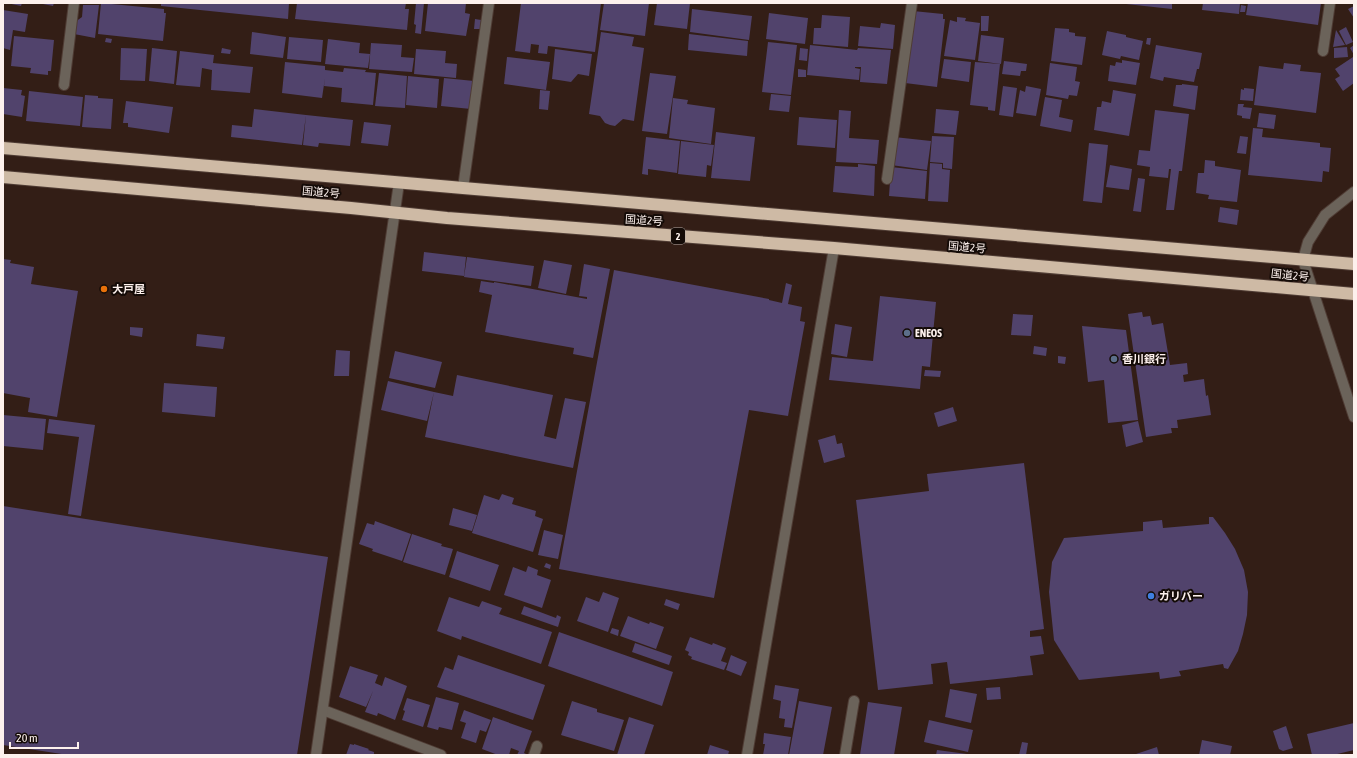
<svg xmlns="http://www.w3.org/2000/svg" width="1357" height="758" viewBox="0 0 1357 758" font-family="'Asap Condensed','Noto Sans JP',sans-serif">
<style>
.building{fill:#51436c}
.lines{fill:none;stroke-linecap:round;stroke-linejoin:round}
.lane-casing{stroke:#4f3c34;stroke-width:12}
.street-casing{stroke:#4f3c34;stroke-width:12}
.highway-casing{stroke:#4f3c34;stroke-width:14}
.lane{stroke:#6b635a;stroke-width:10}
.street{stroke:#6b635a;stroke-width:10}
.highway{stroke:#cebaa5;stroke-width:12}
.food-dot{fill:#e8710a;stroke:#140b07;stroke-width:1.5}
.service-dot{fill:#5c6f8a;stroke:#140b07;stroke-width:1.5}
.shop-dot{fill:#3f7fe0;stroke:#140b07;stroke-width:1.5}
.labels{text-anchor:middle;stroke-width:4;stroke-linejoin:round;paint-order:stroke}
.shield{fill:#140b07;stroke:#b7aca8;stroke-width:1}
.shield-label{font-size:10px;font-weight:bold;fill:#fdf1ed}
.street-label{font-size:11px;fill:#fdf1ed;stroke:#140b07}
.poi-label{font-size:11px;font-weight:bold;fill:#fdf1ed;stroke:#140b07;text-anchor:start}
</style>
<rect width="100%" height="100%" fill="#331e16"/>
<path class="building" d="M7 3H22L21 6Z
M38 3H54L53 6Z
M101 3 164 9V13H166L163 41 98 34Z
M161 3H289L288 19 161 6Z
M297 3H406L405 9H409L407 30 295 19Z
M416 3H424L421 34 415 33 416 25 414 24Z
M428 3H466L465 13 470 14 466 36 425 31Z
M521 3H601L595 52 548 46 547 54 538 53 539 45 531 44 530 53 515 51Z
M604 3H649L645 36 600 30Z
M657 3H690L687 29 654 25Z
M1126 3H1172V9L1126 4Z
M1203 3H1240L1239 14 1202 10Z
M1248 3H1321L1318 25 1246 15Z
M83 5H99L95 38 74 34 75 22 82 17Z
M1241 5 1246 6 1245 12H1240Z
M1354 6V18L1348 9Z
M692 9 752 16 749 40 690 32Z
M3 10 28 14 25 32 13 30 10 50 3 48Z
M913 11 943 14V19H945L937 87 905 83Z
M769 13 808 18 805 44 766 39Z
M822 15 850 17 848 47 813 44 814 28H821Z
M981 16H989L988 31H981Z
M957 17 966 18 965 21 980 23 975 60 944 56 950 20 957 22Z
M475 19 481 20 480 29H474Z
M881 23 895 25 893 49 858 46 860 26 880 28Z
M1346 27 1353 42 1346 45 1339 31Z
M1055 28 1069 29V32L1075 33V36L1086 37 1082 65 1051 61Z
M1336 30 1345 45 1333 47Z
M1107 31 1126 35V37L1143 41 1139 60 1121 56 1120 59 1102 55Z
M252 32 286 37 283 58 250 54Z
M601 32 634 37 632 46 644 48 634 121 623 119 615 126 610 125 605 123 600 116 589 114Z
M689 34 748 41 747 56 688 50Z
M981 35 1004 38 1001 64 978 61Z
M14 36 54 40 51 71H48V75L30 73 31 68 11 66Z
M289 37 323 40 321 62 287 59Z
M106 38 112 39 111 43 105 42Z
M1147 38H1151L1150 45 1146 44Z
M328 39 360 43 359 53 370 54 368 68 325 64Z
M768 42 797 45 791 95 762 92Z
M371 43 402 45 401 57 414 58 412 72 369 69Z
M810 45 857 50 858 48 891 50 887 84 860 82 861 67H855V68L860 69 859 80 807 75Z
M1156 45 1202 53 1199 69H1197L1194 82 1164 77 1163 81 1150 78Z
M1354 45V55L1350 48Z
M1347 47 1348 57 1334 58V48Z
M121 48 147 49 145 81 120 80Z
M152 48 177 51 174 84 149 81Z
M222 48 231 50 230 54 221 53Z
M800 48 808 49 807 61 799 60Z
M416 49 446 51 445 63 457 64 456 78 414 74Z
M555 49 592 54 589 76 578 74 571 82 552 79Z
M180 51 214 55 213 63 253 67 250 93 211 90 212 70 202 68 200 87 176 85Z
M507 57 550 62 546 90 504 84Z
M1353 57 1354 83 1343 91 1335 79 1340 76 1335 69Z
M944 59 971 62 969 82 941 78Z
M1122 60 1140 63 1136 85 1108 81 1110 65 1115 66 1116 62 1122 63Z
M1004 61 1027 64 1026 71H1021L1020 76 1002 74Z
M285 62 325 66V70L343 72 344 68 366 70 365 72 376 73 373 105 341 102 342 88 324 86 325 78 322 98 282 93Z
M975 62 1000 64 995 111 988 110V107L970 105Z
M1050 63 1077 67 1075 81 1080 82 1077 96 1069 95 1068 99 1046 95Z
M1284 63 1301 65 1300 71 1321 73 1316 113 1254 105 1259 66 1283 69Z
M798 69 806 70V77H798Z
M379 73 407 76 405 108 375 106Z
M650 73 676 76 667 134 642 131Z
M408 76 439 79 437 108 406 105Z
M444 78 474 81 471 109 441 106Z
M1182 84 1198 86 1195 110 1173 106 1176 85H1182Z
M1003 86 1017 88 1013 117 999 115Z
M1026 86 1041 89 1036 116 1016 113 1020 90 1025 92Z
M3 88 22 90 21 95 25 96 22 117 3 114Z
M1244 88 1254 89 1253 101 1240 100 1241 89 1244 90Z
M540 90 550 91 548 110 539 109Z
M1113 90 1136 94 1129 136 1094 130 1097 107H1101L1102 101 1111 103Z
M29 91 83 97 80 126 26 121Z
M771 94 791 96 789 112 769 110Z
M85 95 98 96V98L113 99 111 129 82 127Z
M1045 97 1062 100 1059 117 1073 120 1071 132 1040 126Z
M673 98 688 100 687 104 715 108 711 144 669 138Z
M126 101 173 107 169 133 128 127V123H123Z
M1238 104H1244L1243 107 1252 108 1250 119 1242 118V116L1237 115Z
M254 109 306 115 302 145 231 137 232 125 252 127Z
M936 109 959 111 956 135 934 133Z
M839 110 851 111 849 138 879 140 877 164 836 162Z
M1155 110 1189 114 1182 171H1179L1174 210H1166L1171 169H1169L1168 178 1149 176 1150 167 1137 165 1139 150 1150 151Z
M1259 113 1276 115 1274 129 1257 127Z
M306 115 353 120 350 146 319 143 318 147 303 145Z
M799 117 837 120 835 148 797 145Z
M364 122 391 125 388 146 361 143Z
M1253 128 1263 129 1262 137 1320 143V147L1331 148 1329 172 1323 171 1322 182 1248 175Z
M716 132 755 137 750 181 711 178Z
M932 136 954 137 952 169 943 168V163L930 162Z
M1240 136 1248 137 1246 154 1237 153Z
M646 137 680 141 677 173 648 169V175L642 174Z
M894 137 931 141 927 170 891 165Z
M681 141 714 145 711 166 707 165 706 177 678 174Z
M1089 143 1108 145 1102 203 1083 201Z
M1205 160 1215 161V166L1241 170 1237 202 1208 199 1209 195 1196 193 1198 173H1204Z
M930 163 942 164V169L950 170 948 202 928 201Z
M858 164 875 166 874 196 833 192 835 166 858 167Z
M1110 165 1132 169 1129 190 1106 187Z
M891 167 927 171 925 199 889 196Z
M1138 178 1145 179 1141 212 1133 211Z
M1220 207 1239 210 1237 225 1218 222Z
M424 252 466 257 464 276 422 271Z
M467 257 534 266 531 286 464 277Z
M3 259 11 260 10 263 34 267 31 284 78 291 57 417 28 412 30 398 3 393Z
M544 260 572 265 566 294 538 288Z
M584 264 610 269 593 358 573 354 574 348 485 332 492 295 479 292 481 281 494 283V282L587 299V297L579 296Z
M614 270 769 299V300L782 303 786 283 792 285 788 304 802 307 800 321 805 322 788 416 749 410 714 598 559 569Z
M880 296 936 302 930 367 922 366 920 389 829 380 832 357 873 361Z
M1142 312 1143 317 1150 316 1152 325 1163 323 1170 365 1187 363 1188 374 1183 375 1184 382 1204 379 1206 396 1208 395 1211 415 1177 420 1178 428H1171L1172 433 1146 437 1128 314Z
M1013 314 1033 315 1031 336 1011 335Z
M835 324 852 327 847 357 831 354Z
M1082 326 1126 330 1138 420 1108 423 1104 380 1088 382Z
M130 327 143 328 142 337 130 335Z
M197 334 225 337 223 349 196 346Z
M1034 346 1047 348 1046 356 1033 354Z
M336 350 350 351 349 376H334Z
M395 351 442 362 435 388 389 378Z
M1058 356 1066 357 1065 364 1058 363Z
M925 370 941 371 940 377 924 376Z
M457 375 553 395 544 436 556 439 565 398 586 402 573 468 425 437 434 392 453 396Z
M388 381 434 392 427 421 381 410Z
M164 383 217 387 215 417 162 412Z
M953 407 957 421 938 427 934 413Z
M3 415 46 419 43 450 3 446Z
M49 419 95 425 81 516 68 514 79 437 47 433Z
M1138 421 1143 442 1126 447 1122 425Z
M835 435 837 444 842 443 845 457 824 463 818 440Z
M1024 463 1044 629 1030 631V637L1041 636 1044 654 1030 656 1033 675 950 684 947 662 931 664 933 684 878 690 856 500 929 491 927 474Z
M502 494 514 498 512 504 536 511 535 516 543 519 533 552 472 533 484 495 499 500Z
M3 506 328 557 297 755H68L3 745Z
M453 508 477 515 472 531 449 525Z
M1209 517H1213L1225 533 1235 549 1244 570 1248 592 1247 615 1243 634 1238 651 1228 669 1224 668 1223 664 1179 671 1181 676 1160 679 1159 672 1079 680 1054 640 1049 592 1052 562 1064 538 1143 531V522L1162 520 1163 528 1209 524Z
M375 521 411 534 402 561 372 551 373 549 359 544 367 523 374 525Z
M544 530 563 535 558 559 538 555Z
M412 534 442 544 441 546 453 549 445 575 403 562Z
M457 551 499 565 490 591 449 577Z
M546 563 551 565 550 569 544 567Z
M528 566 538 570 537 575 551 580 542 608 504 595 513 567 526 572Z
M603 592 619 598 608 632 577 621 586 597 599 602Z
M449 597 479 607 482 601 502 608 499 614 552 632 541 664 462 636 461 640 437 631Z
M666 599 680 604 678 610 664 605Z
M524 606 556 618 557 615 561 617 558 627 521 614Z
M628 616 649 624 650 622 664 627 656 649 620 636Z
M612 628 619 630 618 636 610 633Z
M559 632 673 672 662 706 548 666Z
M690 637 712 645 713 643 726 648 721 661 727 663 724 670 691 659 692 657 688 655 689 652 685 650Z
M635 643 672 656 669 665 632 652Z
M458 655 545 685 533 720 437 687 445 667 453 670Z
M731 655 747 662 741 676 726 670Z
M350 666 378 675 375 683 382 686 385 677 407 686 395 720 378 713 377 716 365 712 373 691 366 707 339 697Z
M775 685 799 689 792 728 784 727 785 719 779 718 781 701 773 699Z
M1000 687 1001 699 987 700 986 688Z
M950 689 977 694 971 723 945 717Z
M436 697 459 703 452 730 439 727 438 730 427 727Z
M407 698 430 705 423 727 402 720 405 711 403 710Z
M572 701 597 709V712L624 720 614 751 561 735Z
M799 701 832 707 823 755H789Z
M868 702 902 707 894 755H860Z
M464 710 491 720 486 732 480 730 476 743 461 738 466 723 460 721Z
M493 717 532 731 524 753 528 755H517L519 751 511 748 509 755H498L482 749Z
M629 717 654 725 644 755H617Z
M929 720 973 730 968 752 924 742Z
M1354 723V750L1333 755H1312L1307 734Z
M1286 726 1293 748 1283 751 1279 749 1273 731Z
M764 733 791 737 788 755H763L765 744H763Z
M1202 740 1232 746 1230 755H1199Z
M1022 742 1028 743 1026 755H1019Z
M350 744 354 745V744L369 749 368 750 374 752V755H346Z
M710 745 729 751 728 755H707Z
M1157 747 1159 755H1133Z
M937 750 967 754V755H936Z"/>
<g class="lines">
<g class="lane-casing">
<path id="lane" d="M323 710 441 755
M534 755 537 746"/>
</g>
<g class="street-casing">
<path id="street" d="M1323 51 1330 3
M64 85 74 3
M887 179 912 3
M463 188 489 3
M1354 192 1325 215 1308 242 1303 260 1354 417
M316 755 399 183
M747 755 834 248
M845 755 854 701"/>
</g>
<g class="highway-casing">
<path id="highway" d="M3 148 463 188 1354 264
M3 177 351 208 447 218 834 248 1354 294"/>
</g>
<use href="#lane" class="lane"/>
<use href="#street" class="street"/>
<use href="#highway" class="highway"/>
</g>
<circle class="food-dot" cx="104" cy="289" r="4"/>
<g class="service-dot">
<circle cx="907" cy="333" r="4"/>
<circle cx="1114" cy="359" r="4"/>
</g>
<circle class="shop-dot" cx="1151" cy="596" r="4"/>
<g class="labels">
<rect class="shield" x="671" y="228" width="14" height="16" rx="3"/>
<g class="shield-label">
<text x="678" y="240">2</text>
</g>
<g class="street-label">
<text transform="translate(321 192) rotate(5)" y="4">国道2号</text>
<text transform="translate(644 220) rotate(4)" y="4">国道2号</text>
<text transform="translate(967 247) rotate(5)" y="4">国道2号</text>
<text transform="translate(1290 275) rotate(6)" y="4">国道2号</text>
</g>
<g class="poi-label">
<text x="112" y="293">大戸屋</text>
<text x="915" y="337">ENEOS</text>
<text x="1122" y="363">香川銀行</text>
<text x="1159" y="600">ガリバー</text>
</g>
</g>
<rect width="1357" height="758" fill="none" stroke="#fdf1ed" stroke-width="8"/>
<path d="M10 742v6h68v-6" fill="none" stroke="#fdf1ed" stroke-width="2"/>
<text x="16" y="742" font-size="12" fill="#fdf1ed" stroke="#140b07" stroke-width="3" paint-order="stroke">20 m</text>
</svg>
